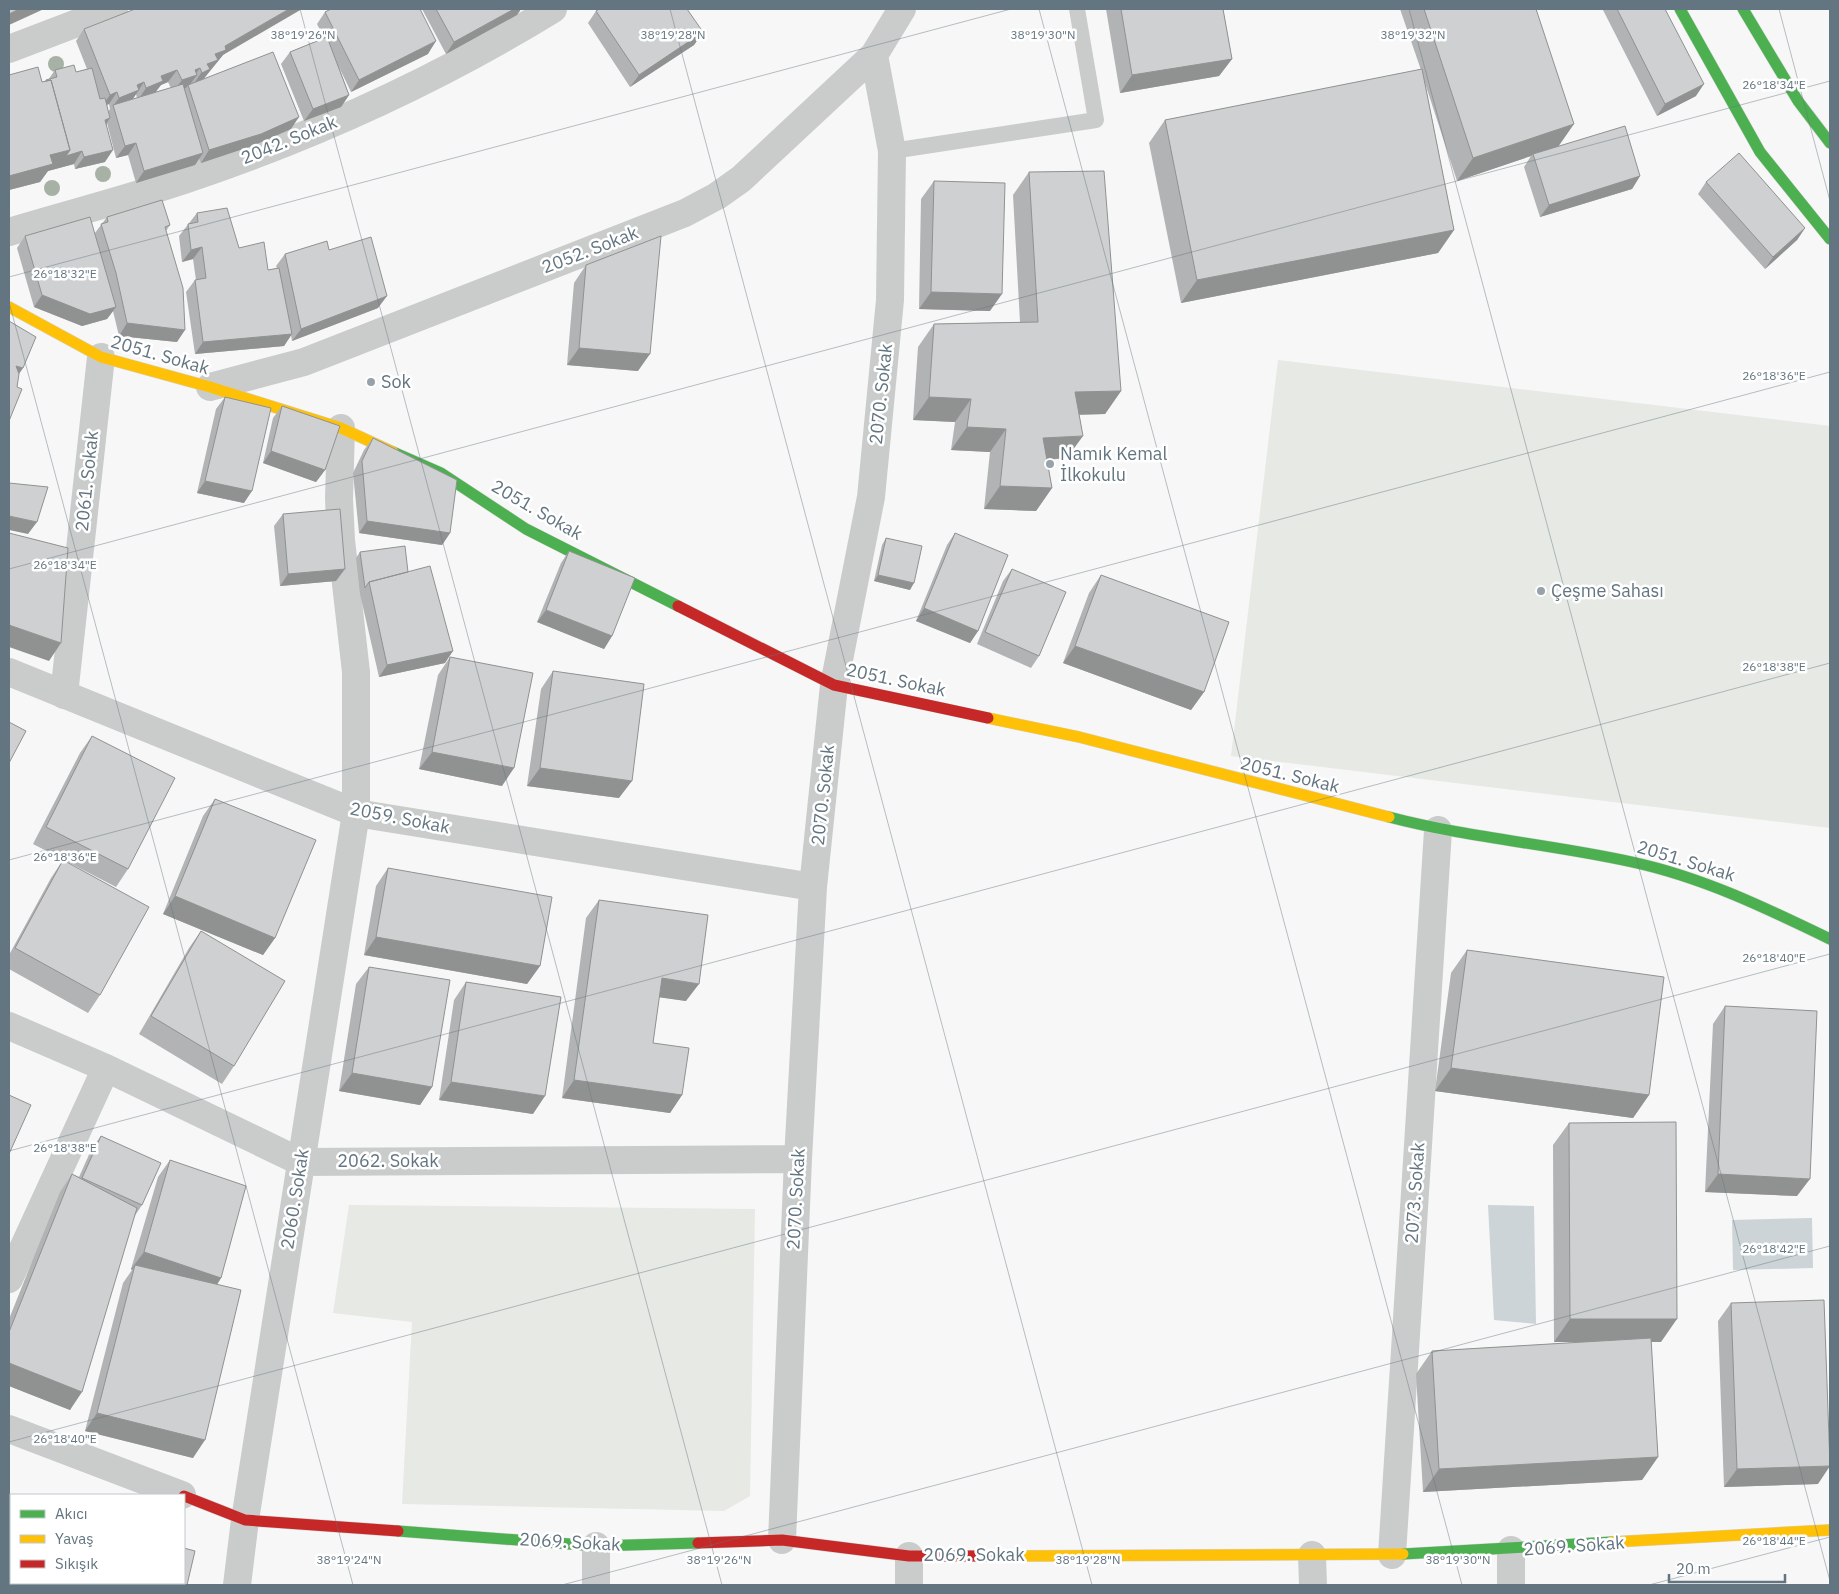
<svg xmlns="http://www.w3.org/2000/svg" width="1839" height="1594" viewBox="0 0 1839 1594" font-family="'IBM Plex Sans',sans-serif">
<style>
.green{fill:#e6e9e4}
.water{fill:#ccd4d7}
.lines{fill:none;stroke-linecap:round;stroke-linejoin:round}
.fast-casing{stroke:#d3d4d4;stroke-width:12}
.slow-casing{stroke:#d3d4d4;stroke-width:12}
.jam-casing{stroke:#d3d4d4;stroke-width:12}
.lane{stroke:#cacccc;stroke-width:16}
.street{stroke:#cacccc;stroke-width:28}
.fast{stroke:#4caf50;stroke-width:11}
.slow{stroke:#ffc107;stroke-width:11}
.jam{stroke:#c62828;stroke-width:11}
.tree{fill:#a8b1a5}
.wall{fill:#b1b3b4;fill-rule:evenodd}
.shaded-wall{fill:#909292}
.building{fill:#ced0d1;stroke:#909292}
.ticks{fill:none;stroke:#637580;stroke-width:1;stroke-opacity:0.45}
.poi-dot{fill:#97a2aa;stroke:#fff;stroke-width:2}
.labels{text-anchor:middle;stroke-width:5;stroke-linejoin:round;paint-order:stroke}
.street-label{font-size:18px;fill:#637580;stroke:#fff}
.poi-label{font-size:18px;fill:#637580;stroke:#fff;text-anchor:start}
.ticks-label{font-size:12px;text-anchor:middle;fill:#637580;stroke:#fff;stroke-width:5;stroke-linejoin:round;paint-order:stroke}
</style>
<rect width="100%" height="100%" fill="#f7f7f7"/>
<path class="green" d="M1278 360 1830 426V828L1231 756Z
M349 1205 755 1209 750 1496 724 1511 402 1504 412 1322 333 1313Z"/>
<path class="water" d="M1488 1205 1534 1206 1536 1324 1494 1320Z
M1812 1218 1813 1268 1733 1270 1732 1220Z"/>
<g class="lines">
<g class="fast-casing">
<path id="fast" d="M1680 9 1760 152 1830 239
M1743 9 1798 101 1830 143
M393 452 441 473 526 529 678 606
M1389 817C1469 838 1551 844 1632 862 1702 877 1766 908 1830 939
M398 1531 596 1546 698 1543
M1403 1554 1612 1542"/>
</g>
<g class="slow-casing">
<path id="slow" d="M9 307 101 357 210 387 341 428 393 452
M988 718 1079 737 1389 817
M1612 1542 1830 1530
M993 1556 1403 1554"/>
</g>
<g class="jam-casing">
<path id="jam" d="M678 606 834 685 988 718
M184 1496 245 1520 398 1531
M698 1543 782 1540 909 1556H993"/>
</g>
<path class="lane" d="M892 151 1096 120 1077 9"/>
<path class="street" d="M9 49 114 9
M9 232C68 214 128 199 187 179 314 136 439 79 553 9
M210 387 304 362 685 213 717 196 741 179 874 55 902 9
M9 672 356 813 813 887
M64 695 101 357
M9 1026 106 1068 301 1162 798 1159
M9 1279 106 1068
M9 1429 182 1495
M782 1540 798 1159 813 887 834 685 871 497 890 300 892 151 874 55
M596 1546V1585
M1511 1550V1585
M1312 1555 1313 1585
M1392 1555 1438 830
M909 1556V1585
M237 1585 245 1520 356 813V672L341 540 339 499 341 428"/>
<use href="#fast" class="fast"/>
<use href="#slow" class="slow"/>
<use href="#jam" class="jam"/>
</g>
<g class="tree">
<circle cx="56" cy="64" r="8"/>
<circle cx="103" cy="174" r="8"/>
<circle cx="52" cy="188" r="8"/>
</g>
<path class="wall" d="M422 9H521L517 15 446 54Z
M1106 9H1223L1232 59 1219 76 1120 93Z
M1400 9H1536L1559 146 1640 176 1632 189 1540 217 1524 167 1531 156 1457 181 1425 83 1454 230 1438 253 1181 303 1149 143 1165 120 1421 70Z
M1603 9H1665L1696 96 1657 116 1603 10Z
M596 11 703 32 694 45 630 87 588 23Z
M325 12 428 54 351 92 339 67 349 95 341 107 304 121 281 64 290 52 324 38 317 24Z
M84 29 223 55 203 79 291 129 252 146 201 163 199 159 195 165 136 183 128 155 116 158 107 123 105 162 75 169 74 164 48 171 40 182 9 190V75L42 82 48 80 55 70 76 72 87 69 76 41ZM168 82 171 88 155 92 161 85ZM136 94 137 98 132 99ZM109 104 110 109 108 112 107 105Z
M1029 172 1121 391 1105 414 1079 415 1067 458 1047 460 1052 488 1036 511 984 509 990 452 951 450 955 422 913 420 918 347 934 324 1020 322 1013 195Z
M934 181 990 311 919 309 921 199Z
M1706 182 1805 228 1797 240 1765 269 1698 194Z
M197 213 239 248 268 270 277 268 276 266 285 254 329 250 378 308 292 341 291 335 284 346 195 354 186 292 195 280H196L193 259 182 262 179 236Z
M107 217 170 225 166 231 177 342 119 336 113 311 107 319 82 326 34 307 17 248 25 236 95 233Z
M586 265 638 371 567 365 574 283Z
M225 397 244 503 197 493 216 409Z
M282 406 325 470 316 482 263 463 273 418Z
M373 438 450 533 442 545 359 533 353 473 364 450Z
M283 514 336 581 280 586 274 526Z
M955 533 978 631 970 643 916 621 947 545Z
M886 538 910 590 874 581 882 545Z
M569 551 612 636 604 649 537 622 561 563Z
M360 552 408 572 445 663 379 677 360 594 356 558Z
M1012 569 1039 656 1031 668 977 644 1003 581Z
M1101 575 1204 692 1191 710 1063 663 1089 593Z
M450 657 502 786 419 769 438 675Z
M553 671 619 798 527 786 541 689Z
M92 736 128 869 116 887 33 844 80 753Z
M215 799 275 938 263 955 163 914 203 816Z
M63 860 100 995 88 1013 9 969V955L51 878Z
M388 868 540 966 527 984 364 955 376 886Z
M599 900 686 1001 659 997 653 1043 682 1095 670 1113 562 1098 586 918Z
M201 931 234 1066 222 1084 139 1034 189 948Z
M1467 950 1649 1095 1633 1118 1435 1091 1451 973Z
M369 967 432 1087 420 1105 339 1091 356 984Z
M466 982 533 1114 439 1100 454 1000Z
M1725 1006 1797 1196 1705 1192 1713 1024Z
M1569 1123 1661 1342H1651L1658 1457 1642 1480 1423 1492 1416 1374 1432 1351 1581 1342H1554L1553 1145Z
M101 1136 142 1205 134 1217 70 1410 9 1386V1319L60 1192 72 1174 79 1177 92 1148Z
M170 1160 221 1278 217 1285 193 1458 85 1431 123 1283 132 1270 131 1269 158 1177Z
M1731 1303 1818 1484 1724 1487 1718 1321Z
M60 1583H184L187 1585H60Z"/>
<path class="shaded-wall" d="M19 9H44L9 25V14Z
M289 9H302L223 55 202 81 193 85 207 64 215 54 225 46Z
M514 9H521L517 15 446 54 454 42Z
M703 32 694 45 630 87 639 75Z
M436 41 428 54 351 92 359 80Z
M1232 59 1219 76 1120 93 1132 75Z
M200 68 195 75H197L188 87V85L186 88 173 92 182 80 195 70Z
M177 70 168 82 161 85 155 93 138 100 146 88 161 76Z
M144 82 131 102 113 106 119 98 137 85Z
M1704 84 1696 96 1657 116 1665 104Z
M117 92 109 104 101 107 110 95Z
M349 95 341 107 304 121 313 109Z
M299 117 291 129 252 146 201 163 209 150Z
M110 118 102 130 105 120Z
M1574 124 1558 147 1533 154 1531 156 1457 181 1473 158Z
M136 143 128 155 116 158 125 146Z
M70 150 82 151 74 164 48 171 40 182 9 190V176L50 155Z
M113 150 105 162 75 169 84 157Z
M203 153 195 165 136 183 144 171Z
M1640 176 1632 189 1540 217 1549 205Z
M1805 228 1797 240 1765 269 1773 257Z
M1454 230 1438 253 1181 303 1197 280Z
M202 247 193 259 182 262 191 250Z
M931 292 1002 294 990 311 919 309Z
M42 295 116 307 107 319 82 326 34 307Z
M387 296 378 308 292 341 301 329Z
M127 323 185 330 177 342 119 336Z
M292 334 284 346 195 354 203 342Z
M579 348 650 354 638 371 567 365Z
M16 366 23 368 11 386Z
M1121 391 1105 414 1059 415 1075 392Z
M929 397 971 399 955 422 913 420Z
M967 427 1006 429 990 452 951 450Z
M1083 436 1067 458 1027 461 1043 438Z
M271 451 325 470 316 482 263 463Z
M205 481 252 491 244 503 197 493Z
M1000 486 1052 488 1036 511 984 509Z
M9 516 37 522 28 534 9 530Z
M367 521 450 533 442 545 359 533Z
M345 569 336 581 280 586 288 574Z
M878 575 914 583 910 590 874 581Z
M924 608 978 631 970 643 916 621Z
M546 610 612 636 604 649 537 622Z
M9 625 61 643 49 661 9 647Z
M1075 646 1204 692 1191 710 1063 663Z
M453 651 445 663 379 677 387 665Z
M432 752 514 768 502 786 419 769Z
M540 768 632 781 619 798 527 786Z
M175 896 275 938 263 955 163 914Z
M376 937 540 966 527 984 364 955Z
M662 978 699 984 686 1001 650 996Z
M1451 1068 1649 1095 1633 1118 1435 1091Z
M352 1073 432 1087 420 1105 339 1091Z
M574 1080 682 1095 670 1113 562 1098Z
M451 1082 545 1096 533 1114 439 1100Z
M1718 1174 1810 1179 1797 1196 1705 1192Z
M144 1252 221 1278 209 1296 135 1265 132 1270 131 1269Z
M1570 1319H1677L1661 1342H1554Z
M9 1363 82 1392 70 1410 9 1386Z
M97 1413 205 1440 193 1458 85 1431Z
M1658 1457 1642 1480 1423 1492 1439 1469Z
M1830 1466 1818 1484 1724 1487 1737 1469Z"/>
<path class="building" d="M9 9H19L9 14Z
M135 9H289L225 46 226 50 215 54 218 60 207 64 210 69 202 73 200 68 195 70 197 75 182 80 177 70 161 76 163 81 146 88 144 82 137 85 139 90 119 98 117 92 110 95 84 29Z
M331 9H420L436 41 359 80 325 12Z
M436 9H514L454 42Z
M599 9H687L703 32 639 75 596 11Z
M1121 9H1223L1232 59 1132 75Z
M1424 9H1536L1574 124 1473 158Z
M1617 9H1665L1704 84 1665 104Z
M327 37 349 95 313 109 290 52Z
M273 52 299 117 261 134 209 150 188 85Z
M74 65 76 72 92 68 100 99 105 98 110 118 105 120 113 150 84 157 82 151 66 156 70 150 51 80 46 81V80L57 77 55 70Z
M38 67 42 82 51 80 70 150 50 155 53 164 9 176V75Z
M1422 69 1454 230 1197 280 1165 120Z
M183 84 203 153 144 171 136 143 125 146 113 105Z
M1625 126 1640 176 1549 205 1533 154Z
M1739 153 1805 228 1773 257 1706 182Z
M1104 171 1121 391 1075 392 1083 436 1043 438 1052 488 1000 486 1006 429 967 427 971 399 929 397 934 324 1038 322 1029 172Z
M934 181 1005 183 1002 294 931 292Z
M162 200 170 225 165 227 183 288 185 330 127 323 116 273 101 224 108 222 107 217Z
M227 208 239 248 264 242 268 270 279 268 292 334 203 342 195 280 206 278 202 247 191 250 188 224 198 222 197 213Z
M90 217 116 307 90 314 42 295 25 236Z
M661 236 650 354 579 348 586 265Z
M371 237 387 296 301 329 285 254 327 241 329 250Z
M9 321 36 337 23 368 16 366 19 374 17 387 22 389 9 421Z
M225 397 271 408 252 491 205 481Z
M282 406 340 426 325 470 271 451Z
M373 438 457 480 450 533 367 521 362 461Z
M9 483 48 487 37 522 9 516Z
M340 509 345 569 288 574 283 514Z
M9 533 68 548 61 643 9 625Z
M955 533 1008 555 978 631 924 608Z
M886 538 922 546 914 583 878 575Z
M405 546 408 572 369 582 365 588 360 552Z
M569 551 635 578 612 636 546 610Z
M430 566 453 651 387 665 369 582Z
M1012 569 1066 592 1039 656 985 632Z
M1101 575 1229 622 1204 692 1075 646Z
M450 657 533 673 514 768 432 752Z
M553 671 644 684 632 781 540 768Z
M9 722 26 731 9 763Z
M92 736 175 778 128 869 46 827Z
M215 799 316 840 275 938 175 896Z
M63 860 149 907 100 995 15 948Z
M388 868 552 897 540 966 376 937Z
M599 900 708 915 699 984 662 978 653 1043 689 1048 682 1095 574 1080Z
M201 931 285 981 234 1066 151 1016Z
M1467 950 1664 977 1649 1095 1451 1068Z
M369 967 450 980 432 1087 352 1073Z
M466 982 561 997 545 1096 451 1082Z
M1725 1006 1817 1011 1810 1179 1718 1174Z
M9 1095 31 1105 9 1154Z
M1676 1122 1677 1319H1570L1569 1123Z
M101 1136 161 1163 142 1205 82 1178Z
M170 1160 246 1186 221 1278 144 1252Z
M72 1174 137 1208 82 1392 9 1363V1332Z
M135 1265 241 1290 205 1440 97 1413Z
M1824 1300 1830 1466 1737 1469 1731 1303Z
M1651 1338 1658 1457 1439 1469 1432 1351Z
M9 1503 11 1504V1576L9 1582Z
M184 1548 195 1551 187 1585H68V1583H184Z"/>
<path class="ticks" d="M300 9 722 1585M670 9 1092 1585M1039 9 1462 1585M1409 9 1830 1581M1779 9 1830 201M9 277 1011 9M9 302 353 1585M9 569 1830 81M9 860 1830 372M9 1151 1830 663M9 1442 1830 954M562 1585 1830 1246M1649 1585 1830 1537"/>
<g class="poi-dot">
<circle cx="371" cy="382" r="5"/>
<circle cx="1050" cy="464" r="5"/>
<circle cx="1541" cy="591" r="5"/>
</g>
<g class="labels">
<g class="street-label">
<text transform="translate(289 140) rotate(-22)" y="6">2042. Sokak</text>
<text transform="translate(590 250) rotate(-21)" y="6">2052. Sokak</text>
<text transform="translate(160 355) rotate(16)" y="6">2051. Sokak</text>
<text transform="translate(881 394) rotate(-84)" y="6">2070. Sokak</text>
<text transform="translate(87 481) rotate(-84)" y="6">2061. Sokak</text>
<text transform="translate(537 510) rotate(30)" y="6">2051. Sokak</text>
<text transform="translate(896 680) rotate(12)" y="6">2051. Sokak</text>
<text transform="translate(1290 775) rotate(14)" y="6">2051. Sokak</text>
<text transform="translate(823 795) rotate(-84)" y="6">2070. Sokak</text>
<text transform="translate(400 818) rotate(11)" y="6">2059. Sokak</text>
<text transform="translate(1686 861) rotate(17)" y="6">2051. Sokak</text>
<text x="388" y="1167">2062. Sokak</text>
<text transform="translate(1415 1193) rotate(-86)" y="6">2073. Sokak</text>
<text transform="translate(295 1199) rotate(-81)" y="6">2060. Sokak</text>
<text transform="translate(796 1199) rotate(-87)" y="6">2070. Sokak</text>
<text transform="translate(570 1542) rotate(3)" y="6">2069. Sokak</text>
<text transform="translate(1574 1546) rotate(-4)" y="6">2069. Sokak</text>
<text x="974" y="1561">2069. Sokak</text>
</g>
<g class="poi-label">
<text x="381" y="388">Sok</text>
<text x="1060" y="460">Namık Kemal<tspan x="1060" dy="21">İlkokulu</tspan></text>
<text x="1551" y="597">Çeşme Sahası</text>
</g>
</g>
<g class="ticks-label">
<text x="303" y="39">38°19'26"N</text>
<text x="673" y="39">38°19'28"N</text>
<text x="1043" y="39">38°19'30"N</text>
<text x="1413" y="39">38°19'32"N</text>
<text x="1774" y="89">26°18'34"E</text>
<text x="65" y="278">26°18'32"E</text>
<text x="1774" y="380">26°18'36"E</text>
<text x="65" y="569">26°18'34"E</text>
<text x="1774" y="671">26°18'38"E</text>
<text x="65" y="861">26°18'36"E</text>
<text x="1774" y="962">26°18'40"E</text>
<text x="65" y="1152">26°18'38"E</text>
<text x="1774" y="1253">26°18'42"E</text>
<text x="65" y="1443">26°18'40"E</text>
<text x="1774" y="1545">26°18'44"E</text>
<text x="349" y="1564">38°19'24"N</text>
<text x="719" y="1564">38°19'26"N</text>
<text x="1088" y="1564">38°19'28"N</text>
<text x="1458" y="1564">38°19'30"N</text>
</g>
<rect width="1839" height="1594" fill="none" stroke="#637580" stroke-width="20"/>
<rect x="10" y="1494" width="175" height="90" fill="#ffffff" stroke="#c1c8cc"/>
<rect x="20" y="1510" width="25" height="8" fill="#4caf50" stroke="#c1c8cc"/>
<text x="55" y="1519" font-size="15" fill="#637580">Akıcı</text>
<rect x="20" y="1535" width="25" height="8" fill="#ffc107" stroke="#c1c8cc"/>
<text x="55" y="1544" font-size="15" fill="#637580">Yavaş</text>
<rect x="20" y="1560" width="25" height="8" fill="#c62828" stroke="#c1c8cc"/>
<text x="55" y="1569" font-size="15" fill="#637580">Sıkışık</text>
<path d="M1669 1574v8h116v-8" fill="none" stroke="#637580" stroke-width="2.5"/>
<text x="1676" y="1574" font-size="15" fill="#637580" stroke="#ffffff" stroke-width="4" paint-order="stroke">20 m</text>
</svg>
